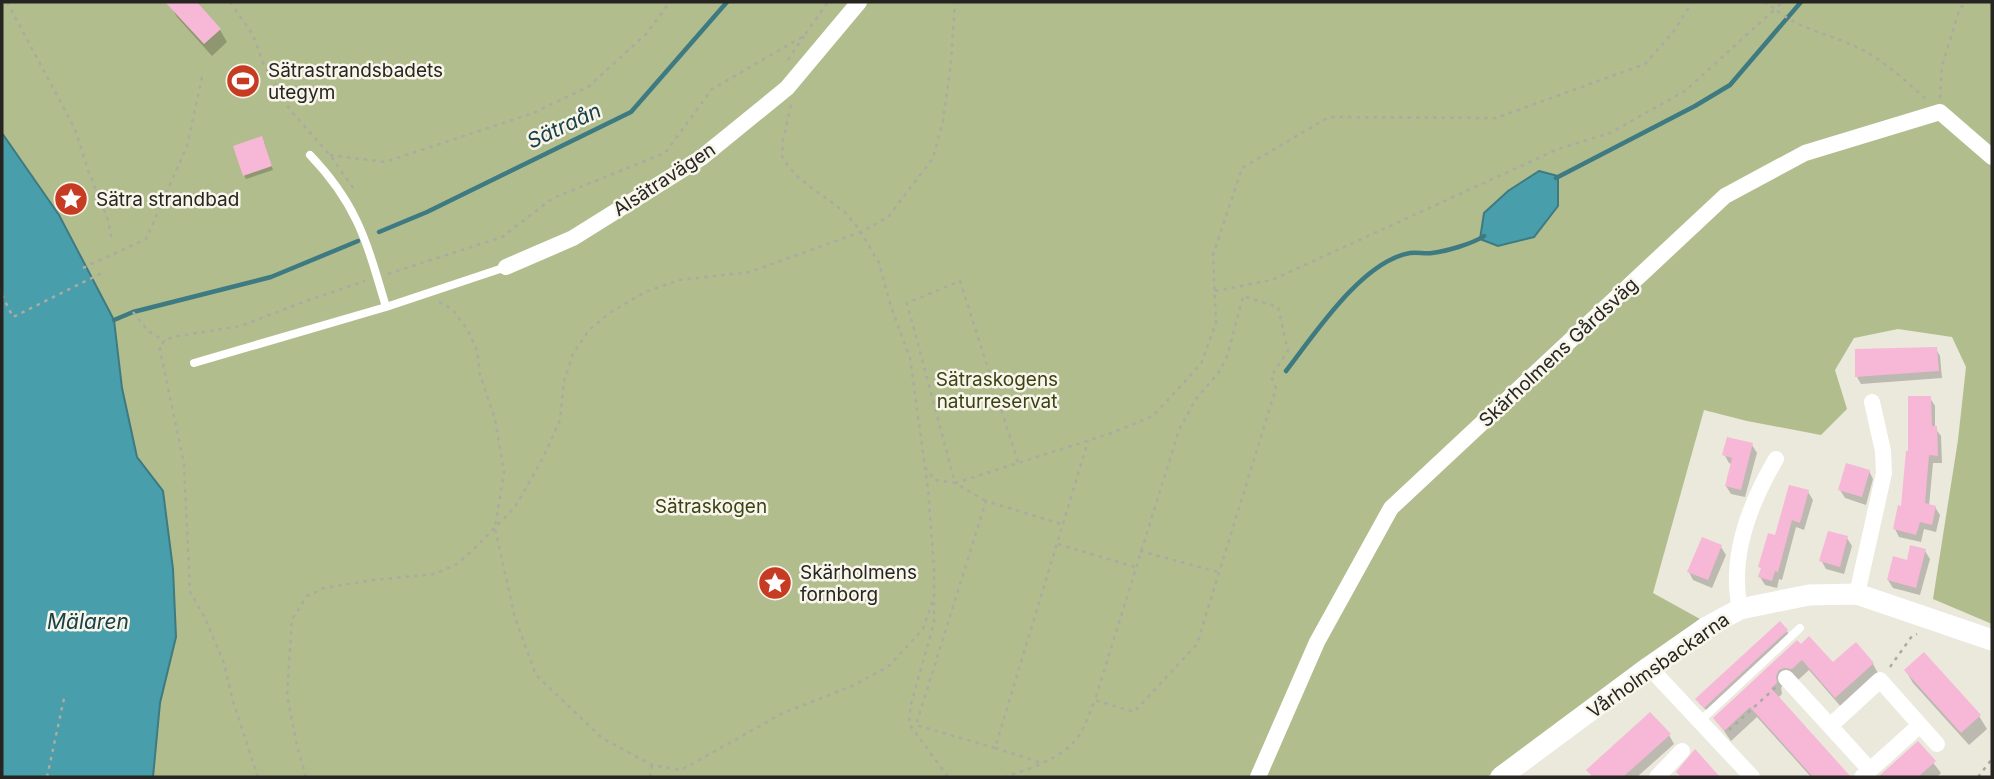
<svg xmlns="http://www.w3.org/2000/svg" width="1994" height="779" viewBox="0 0 1994 779" font-family="Inter,sans-serif">
<style>
.green{fill:#b2bd8d}
.water{fill:#489eaa;stroke:#3e7a81;stroke-width:2}
.shadow{fill:#0003}
.lines{fill:none;stroke-linecap:round;stroke-linejoin:round}
.stream{stroke:#3e7a81;stroke-width:4.5}
.building{fill:#f7b7d7}
.path{stroke:#acaaa1;stroke-width:2.5;stroke-dasharray:3.5 5;stroke-linecap:butt}
.lane{stroke:#fff;stroke-width:8}
.street{stroke:#fff;stroke-width:16}
.secondary{stroke:#fff;stroke-width:21}
.labels{text-anchor:middle;stroke-width:5;stroke-linejoin:round;paint-order:stroke}
.poi-label{font-size:19px;fill:#262521;stroke:#f8f5ea;text-anchor:start}
.street-label{font-size:19px;fill:#262521;stroke:#f8f5ea}
.park-label{font-size:19px;fill:#3b4214;stroke:#f8f5ea}
.water-label{font-size:21px;font-style:italic;fill:#194147;stroke:#f8f5ea}
</style>
<rect width="100%" height="100%" fill="#ebe8dc"/>
<path class="green" d="M2 2H1992V624L1933 599 1958 440 1966 367 1952 337 1898 329 1854 338 1835 370 1847 409 1821 435 1747 421 1704 410 1653 593 1700 619 1487 777H2Z"/>
<path class="water" d="M2 133 59 215 114 320 122 388 137 457 163 491 173 569 176 637 160 703 153 777H2Z
M1539 171 1558 176V206L1534 237 1498 246 1480 239 1484 213 1508 191Z"/>
<path class="shadow" d="M173 2H195L220 30 227 42 212 56 177 17 170 5Z
M264 142 273 170 246 179 244 175Z
M1936 349 1940 356 1942 378 1861 384 1857 377Z
M1930 398 1935 406V428L1941 436 1942 463H1933L1929 506 1935 507 1940 515 1936 532 1924 529 1921 542 1899 537 1895 529 1903 508Z
M1752 445 1757 453 1745 497 1731 494 1726 486 1732 464 1729 463 1724 454Z
M1869 471 1873 479 1866 505 1845 498 1840 490Z
M1808 492 1813 500 1804 530 1796 527 1782 580 1779 579 1777 588 1765 585 1760 577 1776 537Z
M1847 538 1852 546 1844 574 1826 569 1821 560Z
M1721 547 1726 555 1712 588 1693 580 1689 572Z
M1925 551 1930 559 1920 595 1893 588 1888 580 1908 562Z
M1787 631 1789 635 1707 711 1699 703Z
M1797 642 1832 665 1873 664 1879 675 1842 708 1809 670 1798 680 1785 681 1781 688 1782 694 1778 698 1849 777H1811L1757 717 1731 741 1715 718Z
M1906 671 1979 716 1987 729 1969 745 1913 683Z
M1669 735 1674 744 1637 777H1592L1589 771Z
M1918 743 1941 773 1937 777H1879Z"/>
<g class="lines">
<path class="stream" d="M1556 178 1695 106 1730 85 1801 2
M379 232 427 212 631 112 727 2
M114 320 133 312 271 277 358 241
M1286 371C1314 335 1362 261 1410 253 1417 252 1425 254 1432 253 1447 251 1472 244 1484 236"/>
</g>
<path class="building" d="M165 2H197L221 29 204 44Z
M262 136 272 166 243 176 233 146Z
M1937 347 1939 371 1855 377V349Z
M1908 396H1931L1932 426H1937L1938 456 1929 455 1925 503 1936 506 1932 525 1920 522 1916 535 1893 529 1898 505 1901 506 1906 451H1908Z
M1727 437 1753 443 1741 490 1725 486 1732 458 1722 455Z
M1846 463 1870 470 1862 497 1838 490Z
M1789 485 1809 490 1800 523 1792 520 1778 572 1775 571 1772 581 1758 577 1761 568 1758 567 1768 533 1775 535Z
M1828 531 1848 536 1840 567 1819 561Z
M1702 537 1722 545 1708 580 1687 572Z
M1910 545 1926 549 1916 588 1887 580 1893 556 1907 560Z
M1780 621 1788 630 1704 708 1695 699Z
M1809 636 1833 662 1856 642 1874 663 1835 698 1802 660 1792 669 1784 668 1779 670 1776 676 1777 683 1771 688 1851 777H1813L1750 707 1724 731 1713 718 1797 640 1801 644Z
M1924 652 1981 715 1961 733 1904 670Z
M1650 712 1671 734 1623 777H1593L1586 770Z
M1918 741 1936 761 1918 777H1878Z
M1695 749 1720 777H1681L1676 772Z"/>
<g class="lines">
<path class="path" d="M7 2 75 129 88 170 108 220 112 240
M230 2 253 35 264 65 290 110 330 155 354 189
M1764 2 1775 9 1783 2
M788 60 804 36
M1940 98 1942 66 1960 8 1967 2
M791 105 783 140 782 156 788 166 800 179 847 214 861 232 879 263 891 307 910 358 928 489 934 569V623L911 704 909 724 948 777
M330 155 385 162 533 113 588 87 646 34 670 2
M83 268 146 239 187 146 202 77
M388 274 502 237 553 198 665 153 712 89 804 36 828 2
M1215 291 1272 280 1558 149 1610 133 1685 91 1775 9C1802 32 1838 35 1868 53 1889 65 1909 84 1927 100
M2 295 13 317 102 273
M439 302 452 309 467 329 477 350 480 375 495 419 504 472 495 528 515 618 536 675 602 738 652 765 681 770 783 713 852 686 889 666 923 629 934 597
M133 312 148 331 165 341
M1018 462 960 281 907 303 955 483 1109 434 1153 416 1201 364 1216 323 1213 255 1242 168 1329 117 1496 118 1645 64 1674 31 1692 2
M925 467 935 480 955 483 986 501
M1058 544 1135 567
M1140 551 1218 572
M1890 667 1912 636 1917 634
M1729 730 1776 687
M995 748 916 725 986 501 1064 525
M1039 762 995 748 1088 441
M47 777 65 694
M258 777 232 698 224 663 204 616 190 592 184 464 159 345 172 337 241 326 306 301 365 281
M306 777 297 746 287 695 292 619 307 596 324 588 373 580 435 574 457 564 472 551 515 507 543 458 560 420 564 381 573 354 589 330 611 312 645 292 680 280 750 272 861 232 888 217 933 158 943 121 951 62 955 2
M650 777 652 765
M1004 777C1029 769 1062 759 1078 737 1085 726 1090 712 1095 700L1134 712 1197 644 1276 388 1271 376 1288 351 1278 307 1243 296 1227 357 1219 372 1195 400 1179 430 1095 700
M1978 777 1992 759"/>
<path class="lane" d="M310 155C358 205 367 243 386 307
M194 363 386 307 506 267
M1700 721 1800 628"/>
<path class="street" d="M506 267 573 238 701 158 787 88 859 2
M1857 594 1884 473 1883 451 1872 402
M1740 609C1729 558 1750 503 1776 459
M1649 667 1752 777
M1786 678 1830 726
M1920 725 1937 744
M1258 777 1317 642 1391 508 1725 196 1805 153 1940 112 1992 157
M1657 777 1682 751
M1862 777 1870 770 1920 725 1880 680 1830 726 1870 770"/>
<path class="secondary" d="M1501 777 1649 667 1705 628 1740 609 1809 595 1857 594 1992 640"/>
</g>
<defs>
<g id="stadium-disc" transform="scale(1.75)"><circle r="9.5" fill="#c63b21" stroke="#f8f5ea"/><path d="M0-5a6.5 5 0 1 0 0 10a6.5 5 0 1 0 0-10ZM-3.5-1.8h7v3.6h-7Z" fill="#fff"/></g>
<g id="sight-disc" transform="scale(1.75)"><circle r="9.5" fill="#c63b21" stroke="#f8f5ea"/><path d="M0-6L1.8-2.2L6-1.7L2.9 1.2L3.7 5.4L0 3.3L-3.7 5.4L-2.9 1.2L-6-1.7L-1.8-2.2Z" fill="#fff"/></g>
</defs>
<g fill-rule="evenodd">
<use href="#stadium-disc" x="243" y="81"/>
<use href="#sight-disc" x="71" y="199"/>
<use href="#sight-disc" x="775" y="583"/>
</g>
<g class="labels">
<g class="poi-label">
<text x="268" y="77">Sätrastrandsbadets<tspan x="268" dy="22">utegym</tspan></text>
<text x="96" y="206">Sätra strandbad</text>
<text x="800" y="579">Skärholmens<tspan x="800" dy="22">fornborg</tspan></text>
</g>
<g class="street-label">
<text transform="translate(664 179) rotate(-33)" y="7">Alsätravägen</text>
<text transform="translate(1558 352) rotate(-43)" y="7">Skärholmens Gårdsväg</text>
<text transform="translate(1658 665) rotate(-35)" y="7">Vårholmsbackarna</text>
</g>
<g class="park-label">
<text x="997" y="386">Sätraskogens<tspan x="997" dy="22">naturreservat</tspan></text>
<text x="711" y="513">Sätraskogen</text>
</g>
<g class="water-label">
<text transform="translate(564 126) rotate(-25)" y="7">Sätraån</text>
<text x="88" y="629">Mälaren</text>
</g>
</g>
<rect width="1994" height="779" fill="none" stroke="#262521" stroke-width="7"/>
</svg>
